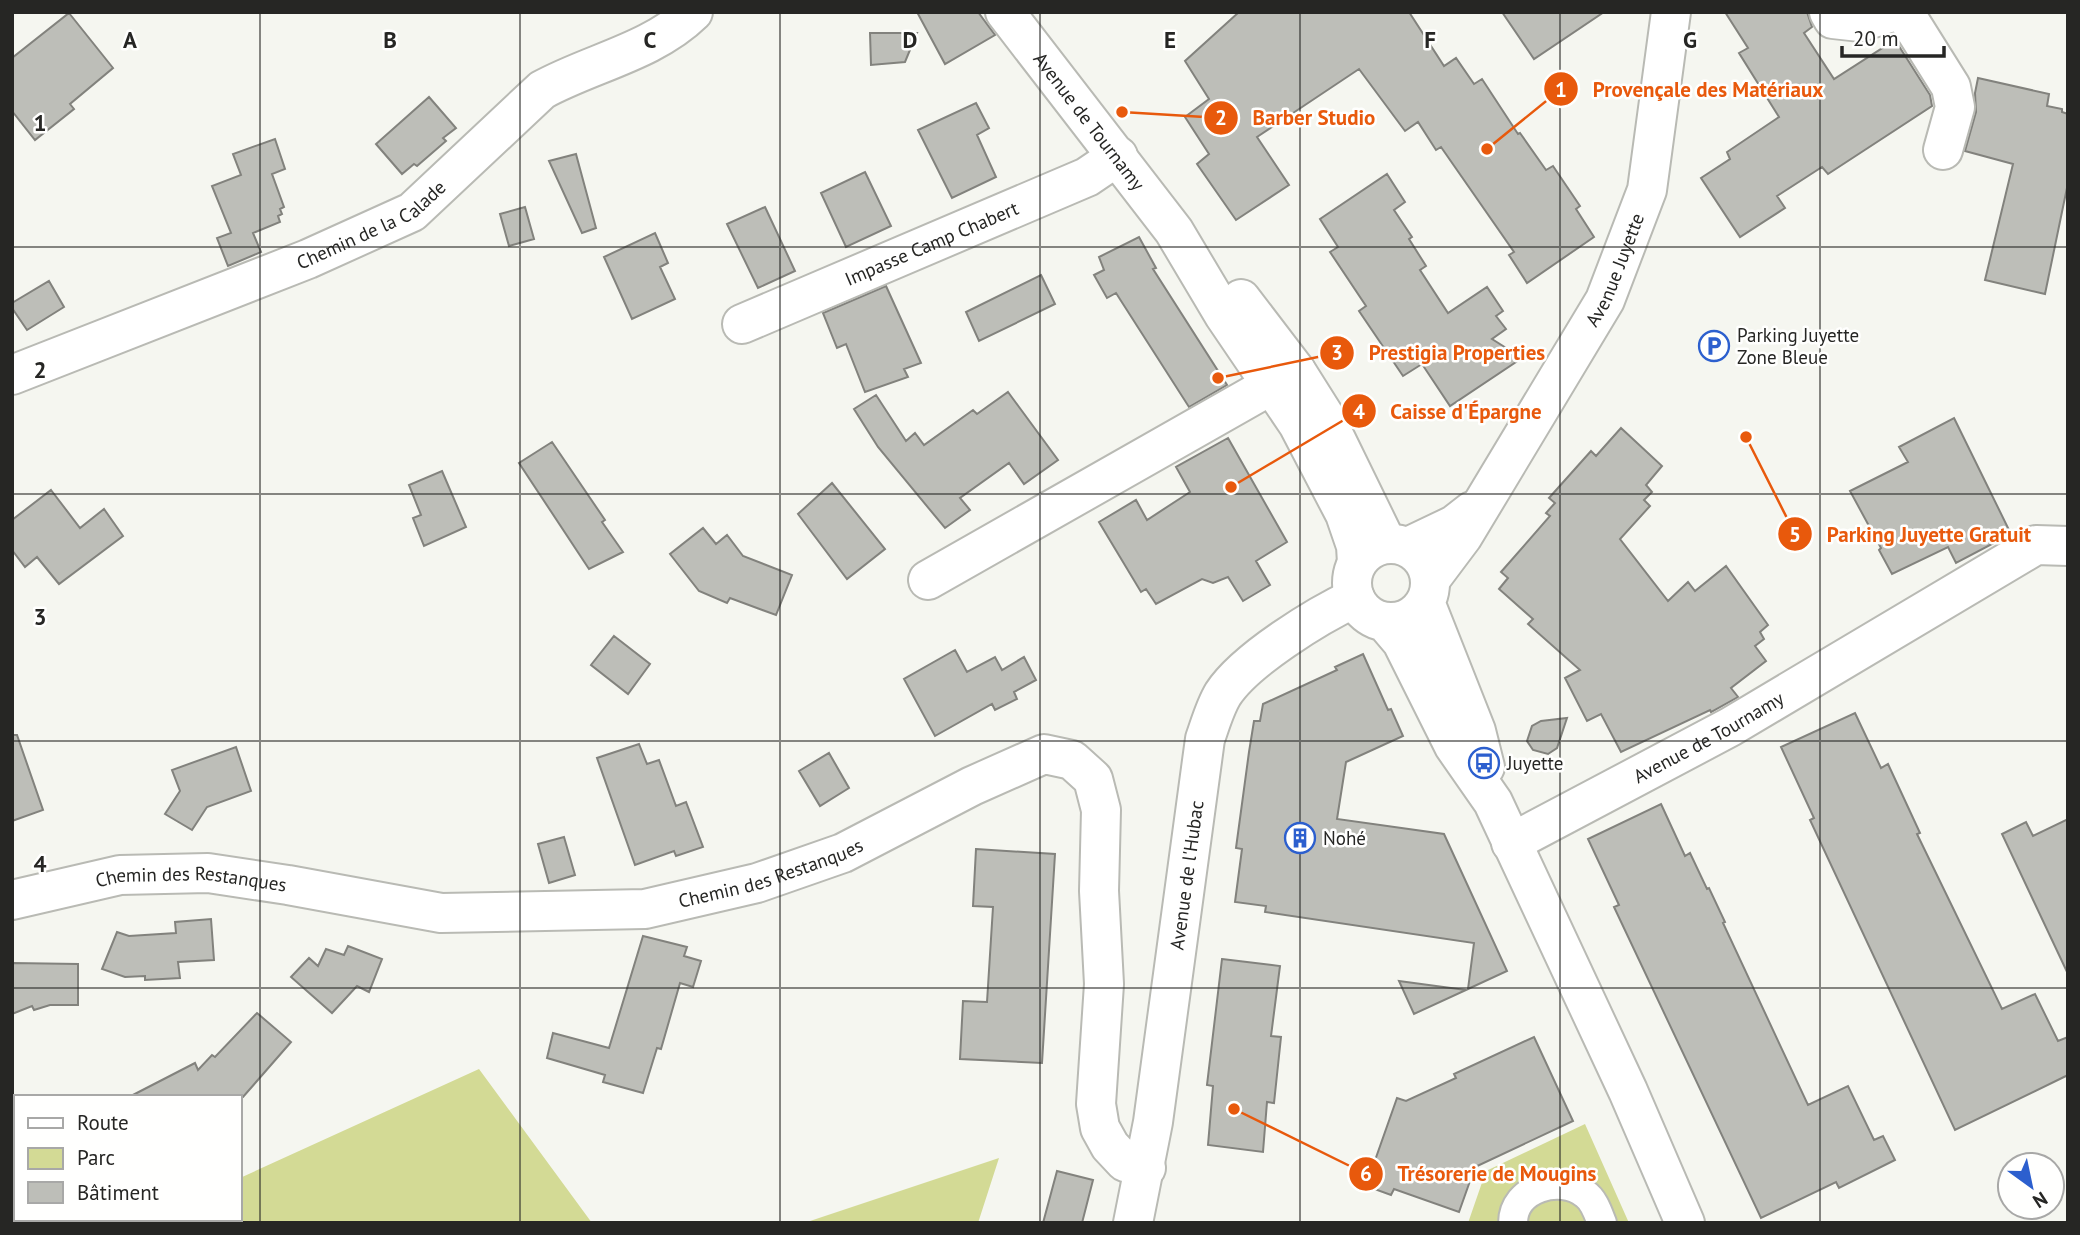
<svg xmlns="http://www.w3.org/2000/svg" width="2080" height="1235" viewBox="0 0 2080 1235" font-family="'PT Sans',sans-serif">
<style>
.green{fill:#d3da95}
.building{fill:#bdbeb8;stroke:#82827d;stroke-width:2}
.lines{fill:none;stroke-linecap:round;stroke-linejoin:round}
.pedestrian-casing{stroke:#b9bab4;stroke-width:32}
.minor-casing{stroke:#b9bab4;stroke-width:42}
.secondary-casing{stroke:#b9bab4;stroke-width:42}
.pedestrian{stroke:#fff;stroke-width:28}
.minor{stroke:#fff;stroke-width:38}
.secondary{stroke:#fff;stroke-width:38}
.grid{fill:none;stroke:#262624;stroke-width:2;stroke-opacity:0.55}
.labels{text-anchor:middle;stroke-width:5;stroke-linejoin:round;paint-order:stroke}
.street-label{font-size:19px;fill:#262624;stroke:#fffffe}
.poi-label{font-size:19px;fill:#262624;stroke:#fffffe;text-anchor:start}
.grid-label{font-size:23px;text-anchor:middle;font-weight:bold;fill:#262624;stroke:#fffffe;stroke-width:5;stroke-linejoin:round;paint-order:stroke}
.leader{fill:none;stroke:#e8590c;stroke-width:2.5}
.callout-dot{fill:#e8590c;stroke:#fffffe;stroke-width:2.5}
.mark-label{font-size:21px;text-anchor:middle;font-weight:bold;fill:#fff}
.callout-label{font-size:21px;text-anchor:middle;font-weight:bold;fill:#e8590c;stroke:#fffffe;stroke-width:5;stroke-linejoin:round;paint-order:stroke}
</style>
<rect width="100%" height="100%" fill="#f5f6f0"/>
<path class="green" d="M479 1069 592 1223H141L149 1219H240V1178Z
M1585 1124 1629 1223H1468L1486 1171Z
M999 1158 978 1223H804Z"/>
<path class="building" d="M917 12H978L995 35 945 64Z
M1239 12H1409L1444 66 1456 58 1474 84 1482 79 1518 134 1520 133 1546 170 1553 166 1580 206 1576 209 1594 237 1527 283 1509 255 1514 252 1441 147 1436 150 1418 122 1405 131 1359 69 1257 137 1289 185 1236 220 1197 164 1209 154 1185 117 1209 99 1185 61Z
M1502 12H1604L1534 59Z
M1725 12H1807L1812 27 1804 33 1834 79 1895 40 1930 95 1932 106 1828 174 1822 167 1777 196 1785 208 1740 237 1701 178 1730 159 1727 152 1779 117 1739 53 1748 48Z
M69 13 113 68 70 104 74 109 35 140 12 111V58Z
M870 33H917L905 62 871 65Z
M1978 78 2049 94 2047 106 2062 109V112L2068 114V183L2045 294 1985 280 2013 164 1965 151 1976 112 1975 93Z
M429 97 456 128 443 138 446 141 417 166 414 164 402 174 376 144Z
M976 103 989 128 977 135 996 177 952 198 918 130Z
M275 139 285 169 272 174 284 207 280 209 282 214 278 216 280 222 253 233 261 252 228 266 217 238 231 233 212 186 241 175 233 154Z
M576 154 596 228 582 233 549 161Z
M865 172 891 226 846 247 821 193Z
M1387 174 1405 202 1394 210 1412 237 1409 239 1426 266 1420 270 1448 313 1487 287 1503 311 1496 316 1506 329 1492 339 1522 358 1450 406 1422 364 1403 376 1359 311 1366 306 1330 252 1338 247 1320 219Z
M525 207 534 239 509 246 500 214Z
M765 207 795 271 758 288 727 224Z
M655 233 668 263 660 267 675 299 632 319 604 257Z
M1139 237 1156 268 1153 269 1227 385 1189 407 1116 293 1107 298 1094 275 1104 270 1099 257Z
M1041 275 1055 304 979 341 966 312Z
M49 281 64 307 27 330 12 308V303Z
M886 286 921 363 904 369 908 377 865 392 846 344 837 348 823 313Z
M1008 392 1058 460 1024 484 1009 463 960 498 970 510 945 528 878 447 854 409 876 395 906 441 915 433 924 445 973 410 977 414Z
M1954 418 2011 534 1956 563 1948 547 1892 574 1879 550 1881 548 1850 491 1908 462 1899 447Z
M1621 428 1662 466 1646 485 1652 492 1644 500 1650 506 1620 539 1668 601 1688 582 1695 591 1726 566 1768 625 1760 632 1764 639 1755 646 1766 661 1731 688 1738 697 1711 712 1710 710 1621 752 1601 714 1587 721 1565 678 1580 670 1528 624 1533 619 1499 589 1508 578 1501 572 1550 516 1546 513 1555 503 1549 498 1591 451 1596 456Z
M1228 438 1287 542 1256 561 1270 585 1243 601 1228 577 1213 583 1202 579 1156 604 1146 589 1141 592 1099 522 1136 500 1147 520 1190 492 1176 467Z
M552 442 605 520 602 522 623 552 589 569 519 463Z
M442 471 466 527 424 546 413 518 421 515 409 485Z
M832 483 885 549 847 579 798 514Z
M51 490 80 528 104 509 123 536 59 584 37 557 25 567 12 550V520Z
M703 528 716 544 727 535 743 556 792 575 776 615 730 598 727 603 699 591 670 554Z
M614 636 650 664 628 694 591 665Z
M955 650 967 672 995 657 1002 670 1024 657 1036 680 1014 692 1017 699 995 710 992 704 935 736 904 679Z
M1363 654 1388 710 1391 709 1403 736 1346 762 1337 819 1444 834 1507 971 1468 989 1474 943 1265 912 1266 906 1235 902 1242 849 1236 848 1249 752 1254 721H1260L1263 704 1337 670 1335 667Z
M1855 713 1881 768 1888 764 1920 833 1917 834 2002 1009 2035 994 2058 1041 2068 1037V1075L1955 1130 1810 820 1814 818 1781 747Z
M1567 718 1557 748 1548 754 1533 750 1527 741 1532 726 1541 721Z
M12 735H17L43 810 12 821Z
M639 744 647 764 659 760 676 806 686 802 703 847 676 856 674 851 635 865 597 758Z
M236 747 251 791 207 807 192 830 165 814 180 791 172 770Z
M829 753 849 788 820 806 799 771Z
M1661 804 1685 856 1690 853 1707 889 1709 888 1725 922 1723 923 1808 1105 1848 1086 1874 1140 1883 1136 1895 1160 1839 1188 1836 1182 1761 1218 1614 907 1619 905 1588 839Z
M2068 819V974L2002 834 2026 822 2033 836Z
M564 837 575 875 549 883 538 844Z
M976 849 1055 854 1042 1063 960 1059 963 1001 987 1002 993 907 973 906Z
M211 919 214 960 178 962 180 978 145 980V976L125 977 102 969 117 932 129 936 176 933 175 922Z
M643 936 687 947 684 956 701 961 693 987 680 983 661 1049 657 1048 643 1093 603 1082 605 1075 547 1058 553 1033 609 1048Z
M348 946 382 959 369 992 357 986 332 1013 291 977 309 958 318 966 326 949 344 955Z
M1222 959 1280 966 1271 1036 1281 1037 1274 1103 1267 1102 1263 1152 1208 1145 1213 1086 1207 1085Z
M12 963 78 964V1005H50L34 1010 32 1006 12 1014Z
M1399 981 1466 990 1414 1014Z
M257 1013 291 1042 243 1097H129L195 1063 198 1070 212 1055 215 1057Z
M1534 1037 1573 1121 1475 1167 1459 1212 1394 1189 1391 1195 1366 1186 1397 1098 1406 1101 1456 1078 1454 1074Z
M1057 1171 1093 1180 1082 1223H1043Z"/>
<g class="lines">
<g class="pedestrian-casing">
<path id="pedestrian" d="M1513 1223C1513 1188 1560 1174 1585 1194 1594 1200 1598 1213 1602 1223"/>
</g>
<g class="minor-casing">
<g id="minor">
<path id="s1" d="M1005 12 1174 231 1224 315 1298 424 1345 514 1356 546 1357 563"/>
<path d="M1829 12 1833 19 1860 22 1892 12"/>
<path d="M1904 12 1951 87 1955 107 1943 150"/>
<path d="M1241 299 1296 371 1325 417 1387 544"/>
<path id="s2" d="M742 324 1087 177 1118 156"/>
<path id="s3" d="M12 375 308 259 412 212 542 90C591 63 652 52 693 12"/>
<path d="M1408 547 1454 525 1472 511"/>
<path d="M928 580 1296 371"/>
<path id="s4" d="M1430 580 1463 536 1605 300 1647 190 1671 12"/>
<path id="s5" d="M1511 843 1730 727 2036 545 2068 546"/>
<path id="s6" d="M12 900 120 875 208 873 288 885 441 913 645 909 757 883 843 853 972 786 1044 754 1072 760 1093 779 1101 810 1099 891 1104 984 1096 1104 1100 1128 1110 1146 1125 1162 1146 1168"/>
<path id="s7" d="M1133 1223 1153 1122 1205 739C1210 725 1215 707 1223 694 1245 660 1318 615 1355 598"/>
</g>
</g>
<g class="secondary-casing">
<path id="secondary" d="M1352 583a39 39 0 1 1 78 0a39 39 0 1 1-78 0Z
M1425 602 1476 731 1485 767
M1385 622 1402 642 1454 746 1493 802 1628 1091 1685 1223"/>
</g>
<use href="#pedestrian" class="pedestrian"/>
<use href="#minor" class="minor"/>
<use href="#secondary" class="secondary"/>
</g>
<path class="grid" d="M260 12V1223M520 12V1223M780 12V1223M1040 12V1223M1300 12V1223M1560 12V1223M1820 12V1223M12 247H2068M12 494H2068M12 741H2068M12 988H2068"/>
<defs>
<g id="parking-ring" transform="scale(1.575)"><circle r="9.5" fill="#fffffe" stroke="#2c5fce" stroke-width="1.5"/><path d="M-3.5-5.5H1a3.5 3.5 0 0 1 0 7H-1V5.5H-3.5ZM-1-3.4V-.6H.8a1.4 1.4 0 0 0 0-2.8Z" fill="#2c5fce"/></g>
<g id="bus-ring" transform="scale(1.575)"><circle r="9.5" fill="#fffffe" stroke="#2c5fce" stroke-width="1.5"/><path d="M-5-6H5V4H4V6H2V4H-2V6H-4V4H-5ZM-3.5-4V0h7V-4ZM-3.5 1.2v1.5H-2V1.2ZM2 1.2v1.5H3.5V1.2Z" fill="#2c5fce"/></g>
<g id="building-ring" transform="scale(1.575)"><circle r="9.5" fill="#fffffe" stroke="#2c5fce" stroke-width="1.5"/><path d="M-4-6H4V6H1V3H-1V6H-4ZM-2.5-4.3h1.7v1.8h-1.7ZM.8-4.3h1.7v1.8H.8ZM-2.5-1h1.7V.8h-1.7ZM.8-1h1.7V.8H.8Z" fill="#2c5fce"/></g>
</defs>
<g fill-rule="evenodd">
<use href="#parking-ring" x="1714" y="346"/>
<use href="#bus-ring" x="1484" y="763"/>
<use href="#building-ring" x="1300" y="838"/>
</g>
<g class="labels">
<g class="street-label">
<text dy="7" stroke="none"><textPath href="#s1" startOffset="138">Avenue de Tournamy</textPath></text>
<text dy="7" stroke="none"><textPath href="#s3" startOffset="390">Chemin de la Calade</textPath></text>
<text dy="7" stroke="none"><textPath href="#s2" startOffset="206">Impasse Camp Chabert</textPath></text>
<text dy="7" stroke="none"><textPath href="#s4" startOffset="362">Avenue Juyette</textPath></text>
<text dy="7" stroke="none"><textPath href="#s5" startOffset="224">Avenue de Tournamy</textPath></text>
<text dy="7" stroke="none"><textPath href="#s6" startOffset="770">Chemin des Restanques</textPath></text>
<text dy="7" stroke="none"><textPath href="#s7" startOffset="352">Avenue de l'Hubac</textPath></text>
<text dy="7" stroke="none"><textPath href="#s6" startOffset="182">Chemin des Restanques</textPath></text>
</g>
<g class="poi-label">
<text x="1737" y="342">Parking Juyette<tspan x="1737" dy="22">Zone Bleue</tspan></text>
<text x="1507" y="770">Juyette</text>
<text x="1323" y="845">Nohé</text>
</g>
</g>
<g class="grid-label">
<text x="130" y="48">A</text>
<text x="390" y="48">B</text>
<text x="650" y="48">C</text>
<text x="910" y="48">D</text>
<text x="1170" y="48">E</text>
<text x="1430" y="48">F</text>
<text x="1690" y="48">G</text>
<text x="40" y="131">1</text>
<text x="40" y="378">2</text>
<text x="40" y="625">3</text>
<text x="40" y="872">4</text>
</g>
<path class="leader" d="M1487 149L1561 89M1122 112L1221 118M1218 378L1337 353M1231 487L1359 411M1746 437L1795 534M1234 1109L1366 1174"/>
<g class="callout-dot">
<circle cx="1487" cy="149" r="7"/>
<circle cx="1122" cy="112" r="7"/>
<circle cx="1218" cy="378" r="7"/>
<circle cx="1231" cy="487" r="7"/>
<circle cx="1746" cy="437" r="7"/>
<circle cx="1234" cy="1109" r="7"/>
<circle cx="1561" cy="89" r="18"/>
<circle cx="1221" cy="118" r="18"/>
<circle cx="1337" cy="353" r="18"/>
<circle cx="1359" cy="411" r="18"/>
<circle cx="1795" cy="534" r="18"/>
<circle cx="1366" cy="1174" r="18"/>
</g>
<g class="mark-label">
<text x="1561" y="97">1</text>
<text x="1221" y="125">2</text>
<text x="1337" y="360">3</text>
<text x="1359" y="419">4</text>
<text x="1795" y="542">5</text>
<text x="1366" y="1181">6</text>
</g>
<g class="callout-label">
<text x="1708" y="97">Provençale des Matériaux</text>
<text x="1314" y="125">Barber Studio</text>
<text x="1457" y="360">Prestigia Properties</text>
<text x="1466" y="419">Caisse d'Épargne</text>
<text x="1929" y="542">Parking Juyette Gratuit</text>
<text x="1497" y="1181">Trésorerie de Mougins</text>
</g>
<rect width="2080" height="1235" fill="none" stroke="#262624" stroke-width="28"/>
<rect x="14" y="1095" width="228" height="126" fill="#fffffe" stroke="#a8a8a7" stroke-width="2"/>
<rect x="28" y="1118" width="35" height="10" fill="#ffffff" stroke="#a8a8a7" stroke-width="2"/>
<text x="77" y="1130" font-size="21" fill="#262624">Route</text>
<rect x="28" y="1148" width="35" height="21" fill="#d3da95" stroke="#a8a8a7" stroke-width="2"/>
<text x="77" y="1165" font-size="21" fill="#262624">Parc</text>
<rect x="28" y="1182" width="35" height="21" fill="#bdbeb8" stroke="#a8a8a7" stroke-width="2"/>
<text x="77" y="1200" font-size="21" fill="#262624">Bâtiment</text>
<g transform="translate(2031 1186) rotate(147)"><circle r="33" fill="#fffffe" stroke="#a8a8a7" stroke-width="2"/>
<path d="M0-5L12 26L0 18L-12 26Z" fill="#2c5fce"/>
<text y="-10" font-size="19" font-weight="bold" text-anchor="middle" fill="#262624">N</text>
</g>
<path d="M1842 46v10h102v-10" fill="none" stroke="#262624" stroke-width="3.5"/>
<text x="1853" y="46" font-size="21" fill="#262624" stroke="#fffffe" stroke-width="5" paint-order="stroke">20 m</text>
</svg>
